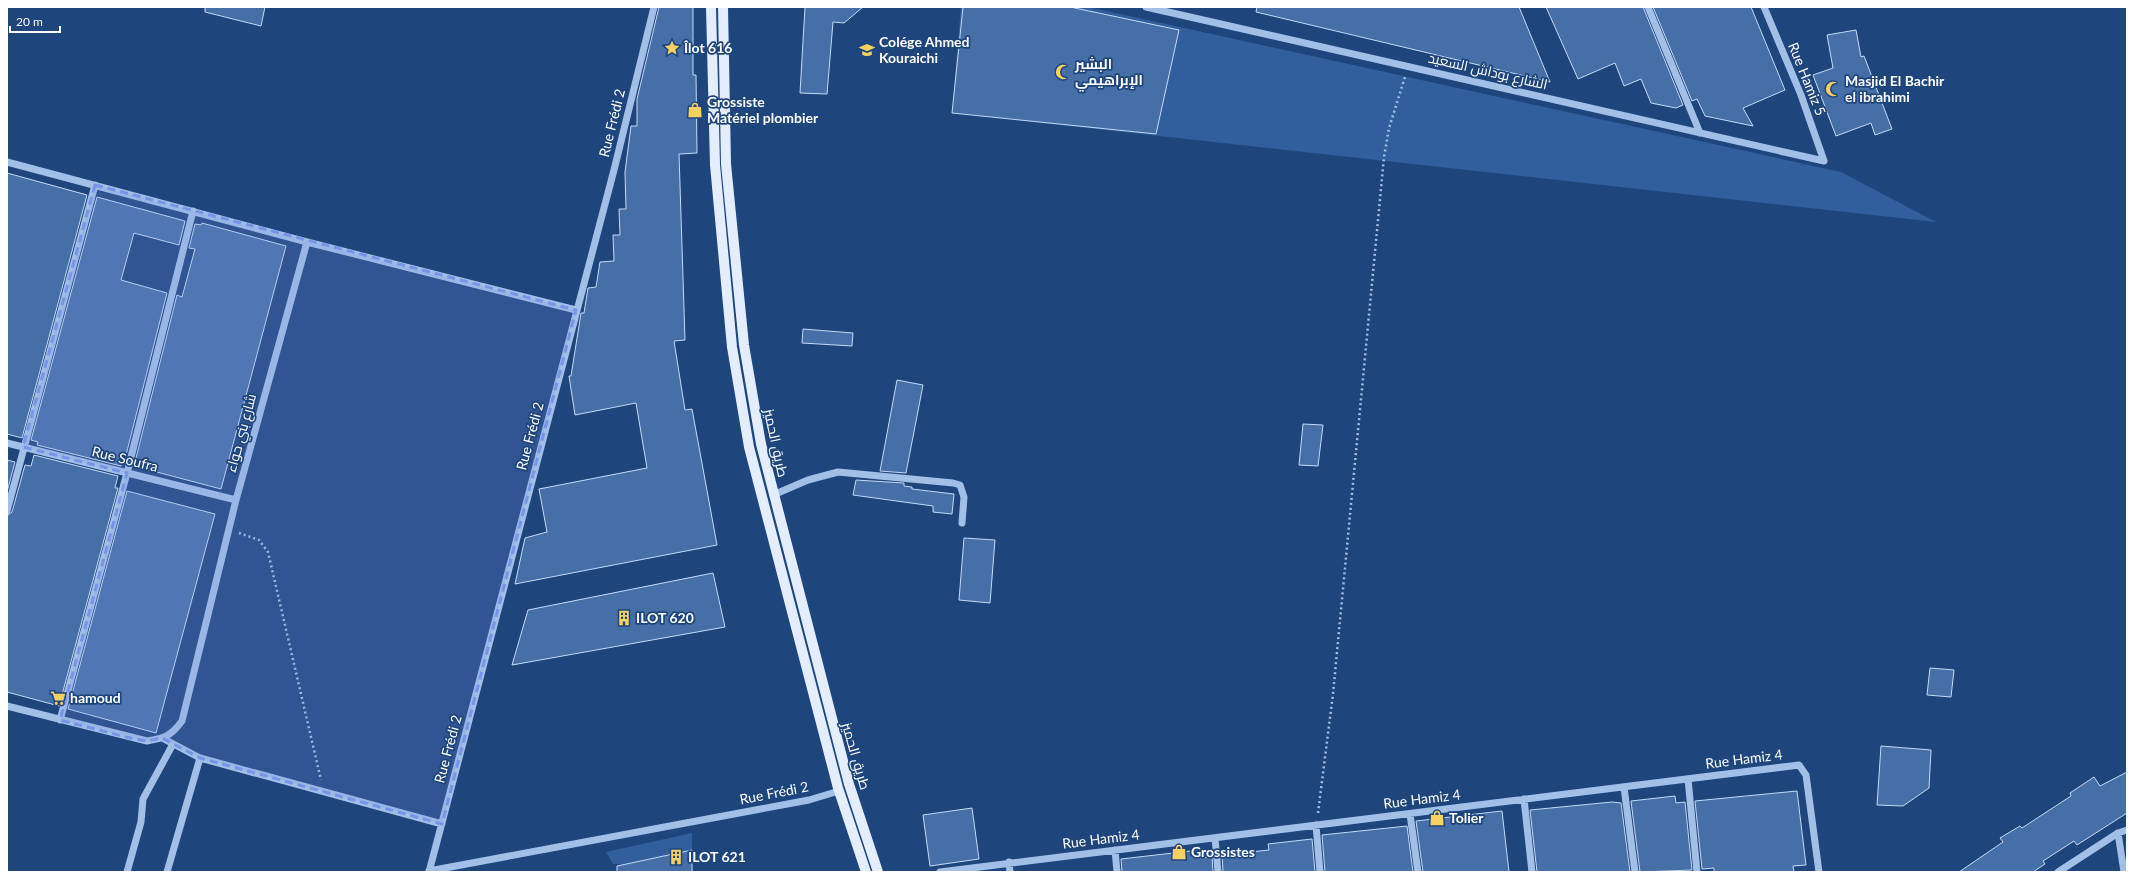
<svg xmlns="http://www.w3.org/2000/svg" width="2134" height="879" viewBox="0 0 2134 879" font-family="Lato,Cairo,sans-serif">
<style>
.green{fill:#315e9c}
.building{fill:#476fa7;stroke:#c5daf6}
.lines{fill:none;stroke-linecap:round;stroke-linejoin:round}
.path{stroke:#a2bfe7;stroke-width:2.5;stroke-dasharray:2 3;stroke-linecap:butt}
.minor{stroke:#a2bfe7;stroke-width:7}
.major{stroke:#e4edfd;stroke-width:10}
.marked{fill:#7795e8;fill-opacity:0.2;stroke:#7795e8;stroke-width:3;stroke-dasharray:8 5;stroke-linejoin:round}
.labels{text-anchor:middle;stroke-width:3.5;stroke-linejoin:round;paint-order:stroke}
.poi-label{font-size:14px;font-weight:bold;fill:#fff;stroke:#1f457d;text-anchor:start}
.street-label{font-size:14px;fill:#fff;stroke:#1f457d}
</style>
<rect width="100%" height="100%" fill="#1f457d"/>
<path class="green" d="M961 7H1088L1221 36 1841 172 1936 222 952 113Z
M692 833V850L628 864H613L606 852Z"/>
<path class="building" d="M205 7H265L261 26 205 12Z
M659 7H693V75H696L697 153 679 154 685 340 674 341 685 410 692 409 717 545 515 584 525 538 547 532 539 489 647 468 636 403 575 415 569 376H571L581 313H584L588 288 596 287 600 262 614 261 613 235H620L619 209H626L625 172 631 126H637V99Z
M805 7H863L844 23 833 22 827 94 800 93Z
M963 7H1070L1179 30 1156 134 952 113Z
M1257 7H1519L1550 82 1256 12Z
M1546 7H1643L1683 105 1676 108 1651 103 1641 79 1624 86 1615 63 1578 79Z
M1653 7H1751L1785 90 1743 108 1753 126 1705 116 1697 99 1692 101Z
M1856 30 1861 57 1864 56 1892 129 1875 135 1871 123 1836 136 1813 75 1833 68 1827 35Z
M7 173 87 195 22 438 7 434Z
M97 197 185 221 179 245 134 233 121 280 167 293 124 463H122L121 466 37 445 38 442 31 440Z
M202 223 286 246 221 489 134 466 177 295 182 297 195 249 189 248 195 224 201 225Z
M803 329 853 333 852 346 802 343Z
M897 380 923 385 906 473 880 471Z
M1303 424 1323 425 1318 466 1299 465Z
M34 455 118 476 115 488H118L59 706 7 692V516L12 512 25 465 31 466Z
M7 460 15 462 7 492Z
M856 480 904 483V486L912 487V489L954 494 952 514 933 512V506L853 495Z
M127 491 215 514 156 733 68 709Z
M964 538 995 540 990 603 959 600Z
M713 573 725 627 512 665 528 610Z
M1930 668 1954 670 1951 697 1927 695Z
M1881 746 1931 750 1929 788 1903 806 1877 805Z
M2127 772V813L2077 845 2074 841 2043 861 2045 864 2033 872H1959L2003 842 2000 838 2020 826 2022 828 2071 796 2070 793 2094 777 2100 786Z
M1797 791 1806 865 1793 866 1794 872H1714V868L1702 869 1695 801Z
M1675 796 1676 803 1685 802 1692 870 1640 872 1631 801Z
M1612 802 1621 803 1630 872H1537L1530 810Z
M972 808 979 859 930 866 923 815Z
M1502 811 1509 872H1423L1416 821Z
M1407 826 1413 872H1325L1322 835Z
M1312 839 1315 872H1223L1222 855 1269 850 1268 844Z
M692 850V872H617V866Z
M1199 850 1200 858 1212 857 1213 872H1122L1121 859Z"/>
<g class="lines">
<path class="path" d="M239 533 259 540 268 552 321 780
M1318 813 1333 694 1384 157 1389 128 1405 77"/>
<path class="minor" d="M1146 7 1824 161
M1648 7 1700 133
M1764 7 1801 95 1824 161
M7 162 307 242 576 310
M7 443 236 500
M773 495 808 480 838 472 953 483 960 485 964 497 962 523
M7 511 95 185
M7 706 147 741C165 738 171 736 182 721L236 500 307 242
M60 720 127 473 193 211
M162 738 200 758 442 824
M1688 779 1697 872
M1624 787 1635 872
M1524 799 1532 872
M1410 814 1418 872
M1316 825 1320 872
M2118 833 2124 872
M1215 838 1218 872
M1115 850 1117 872
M1009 862 1010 872
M429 871 809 800 839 791
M127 872 141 822 143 799 173 744
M167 872 200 758
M429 872 614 170 654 7
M940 872 1799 765 1806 775 1819 872
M2058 872 2118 833 2127 830"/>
<path class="major" d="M711 7 715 165 732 347 749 447 838 788 866 872
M723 7 726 164 744 345 761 444 849 784 878 872"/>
</g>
<path class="marked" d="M95 185 576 310 442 824 200 758 162 738 147 741 130 738 60 720 127 473 23 447Z"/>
<defs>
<g id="sight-bare" transform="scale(1.2)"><path d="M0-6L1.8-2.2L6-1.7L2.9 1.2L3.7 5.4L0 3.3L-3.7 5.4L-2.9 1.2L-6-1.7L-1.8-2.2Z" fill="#f6d061" stroke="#1f457d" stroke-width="2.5" paint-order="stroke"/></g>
<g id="school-bare" transform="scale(1.2)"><path d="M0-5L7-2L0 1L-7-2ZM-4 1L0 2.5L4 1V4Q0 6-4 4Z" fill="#f6d061" stroke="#1f457d" stroke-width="2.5" paint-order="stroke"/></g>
<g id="mosque-bare" transform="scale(1.2)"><path d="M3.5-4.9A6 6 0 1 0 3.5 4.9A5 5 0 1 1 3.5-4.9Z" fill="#f6d061" stroke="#1f457d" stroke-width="2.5" paint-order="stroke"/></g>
<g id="shop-bare" transform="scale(1.2)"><path d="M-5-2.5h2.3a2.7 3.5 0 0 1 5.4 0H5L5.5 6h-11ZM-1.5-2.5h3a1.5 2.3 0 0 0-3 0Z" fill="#f6d061" stroke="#1f457d" stroke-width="2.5" paint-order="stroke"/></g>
<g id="building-bare" transform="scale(1.2)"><path d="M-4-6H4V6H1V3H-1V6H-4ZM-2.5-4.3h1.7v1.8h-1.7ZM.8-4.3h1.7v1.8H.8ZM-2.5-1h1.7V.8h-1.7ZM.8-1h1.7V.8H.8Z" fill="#f6d061" stroke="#1f457d" stroke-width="2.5" paint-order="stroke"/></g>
<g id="supermarket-bare" transform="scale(1.2)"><path d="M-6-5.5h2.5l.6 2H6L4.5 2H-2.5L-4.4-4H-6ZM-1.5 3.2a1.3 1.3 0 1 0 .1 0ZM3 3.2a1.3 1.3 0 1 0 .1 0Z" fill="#f6d061" stroke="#1f457d" stroke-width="2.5" paint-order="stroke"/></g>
</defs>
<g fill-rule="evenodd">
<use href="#sight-bare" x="672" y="48"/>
<use href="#school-bare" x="867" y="50"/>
<use href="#mosque-bare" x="1063" y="72"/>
<use href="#mosque-bare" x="1833" y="89"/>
<use href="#shop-bare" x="695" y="110"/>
<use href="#building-bare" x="624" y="618"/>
<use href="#supermarket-bare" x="58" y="698"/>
<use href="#shop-bare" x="1437" y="818"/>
<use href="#shop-bare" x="1179" y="852"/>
<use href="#building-bare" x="676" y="857"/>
</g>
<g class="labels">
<g class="poi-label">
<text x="879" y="47">Colége Ahmed<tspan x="879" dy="16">Kouraichi</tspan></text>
<text x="684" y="53">Îlot 616</text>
<text x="1075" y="69">البشير<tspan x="1075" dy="16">الإبراهيمي</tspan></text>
<text x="1845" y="86">Masjid El Bachir<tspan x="1845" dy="16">el ibrahimi</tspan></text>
<text x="707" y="107">Grossiste<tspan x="707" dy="16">Matériel plombier</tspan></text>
<text x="636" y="623">ILOT 620</text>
<text x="70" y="703">hamoud</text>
<text x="1449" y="823">Tolier</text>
<text x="1191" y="857">Grossistes</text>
<text x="688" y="862">ILOT 621</text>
</g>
<g class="street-label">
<text transform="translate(1488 71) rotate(13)" y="5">الشارع بوداش السعيد</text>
<text transform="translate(1807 79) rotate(68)" y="5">Rue Hamiz 5</text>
<text transform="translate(612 123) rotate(-76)" y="5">Rue Frédi 2</text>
<text transform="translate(241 433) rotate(-75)" y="5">شارع بني حواء</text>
<text transform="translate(530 436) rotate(-75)" y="5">Rue Frédi 2</text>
<text transform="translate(776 443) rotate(78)" y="5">طريق الحميز</text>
<text transform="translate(125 459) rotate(14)" y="5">Rue Soufra</text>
<text transform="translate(448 749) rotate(-75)" y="5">Rue Frédi 2</text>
<text transform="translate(856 756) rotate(74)" y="5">طريق الحميز</text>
<text transform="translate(1744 759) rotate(-7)" y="5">Rue Hamiz 4</text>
<text transform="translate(774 793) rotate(-11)" y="5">Rue Frédi 2</text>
<text transform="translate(1422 799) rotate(-7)" y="5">Rue Hamiz 4</text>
<text transform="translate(1101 839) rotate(-7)" y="5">Rue Hamiz 4</text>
</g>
</g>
<rect width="2134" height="879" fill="none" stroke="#ffffff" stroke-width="16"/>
<path d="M10 26v6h50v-6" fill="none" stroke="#ffffff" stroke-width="2"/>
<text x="16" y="26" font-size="12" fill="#ffffff" stroke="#1f457d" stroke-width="3" paint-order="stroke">20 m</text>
</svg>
